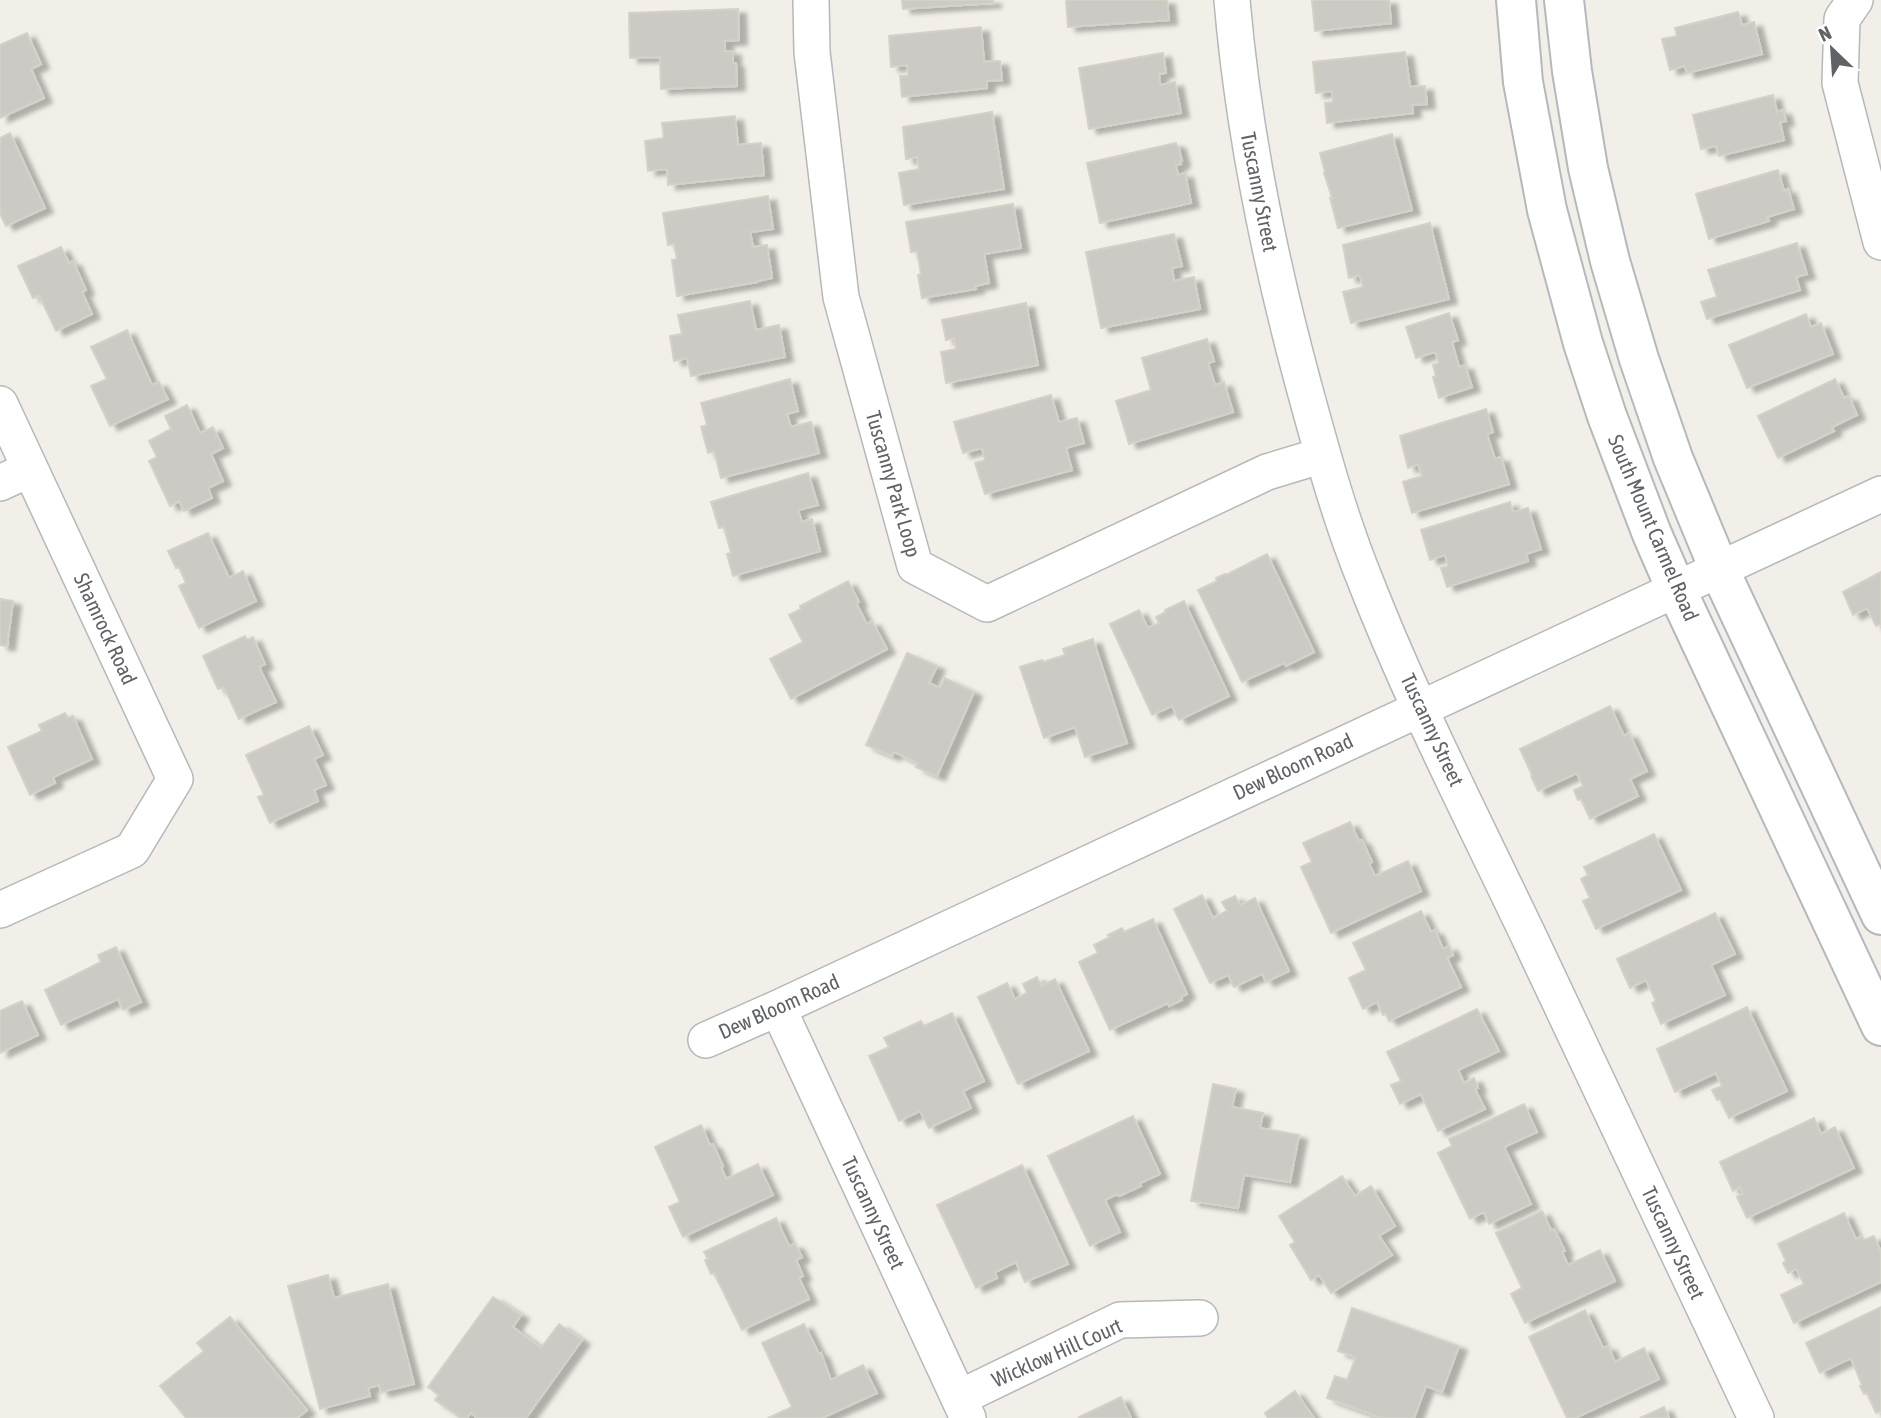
<svg xmlns="http://www.w3.org/2000/svg" width="1881" height="1418" viewBox="0 0 1881 1418" font-family="'Asap Condensed',sans-serif">
<style>
.building{fill:#cccac5;stroke:#d6d1c6;stroke-width:2;filter:url(#shadow)}
.lines{fill:none;stroke-linecap:round;stroke-linejoin:round}
.minor-casing{stroke:#b5b8bc;stroke-width:38}
.tertiary-casing{stroke:#b5b8bc;stroke-width:42}
.minor{stroke:#fff;stroke-width:35}
.tertiary{stroke:#fff;stroke-width:38}
.labels{text-anchor:middle;stroke-width:7;stroke-linejoin:round;paint-order:stroke}
.street-label{font-size:21px;fill:#5f6368;stroke:#fff}
</style>
<defs>
<filter id="shadow"><feDropShadow dx="8" dy="4.5" stdDeviation="2" flood-color="#0004"/></filter>
</defs>
<rect width="100%" height="100%" fill="#f1efe8"/>
<path class="building" d="M902 0H993V3L903 9Z
M1066 0H1167L1169 20 1068 27Z
M1312 0H1389L1391 23 1315 31Z
M738 9 739 40 725 41V51H733V63H736L737 86 661 89 660 57 630 58 629 13Z
M1738 12 1742 25 1754 22 1762 54 1687 73 1685 66 1670 70 1662 39 1677 36 1675 28Z
M981 27 984 62 1000 61 1002 80 987 81V88L902 97 900 76H908L907 65 891 67 889 36Z
M27 33 41 64 31 69 44 98 0 118V45Z
M1405 52 1410 87 1425 86 1427 104 1412 105 1413 113 1327 123 1325 103 1333 102 1332 91 1316 93 1313 62Z
M1163 53 1166 73 1159 74 1160 85 1175 82 1181 113 1089 129 1079 68Z
M1773 95 1777 112 1783 110 1786 121 1780 122 1784 140 1719 156 1716 146 1701 149 1693 115Z
M992 112 1004 189 904 205 899 173 919 169 917 157 906 159 903 127Z
M735 116 738 145 761 143 764 175 668 185 667 169 648 171 645 141 664 138 662 123Z
M10 133 45 208 6 226 0 214V138Z
M1392 134 1412 210 1338 228 1330 198H1332L1324 173 1325 172 1320 153Z
M1176 143 1177 146H1178L1182 161H1180L1181 164 1176 165 1178 175 1185 173 1191 203 1100 223 1087 163Z
M1778 170 1784 191 1788 189 1794 209 1767 217 1769 221 1709 239 1696 194Z
M768 196 773 229 750 232 753 247 767 245 772 278 758 281V282L677 296 672 260 677 259 674 244 668 245 663 213Z
M1013 204 1021 248 984 254 989 283 975 286 976 289 922 298 918 275 921 274 917 251 911 252 906 222Z
M1430 223 1449 299 1351 323 1343 292 1363 287 1360 275 1349 278 1343 245Z
M1174 234 1182 266 1172 268 1174 281 1194 277 1200 309 1101 328 1086 252Z
M1797 243 1807 274 1796 277 1800 290 1707 319 1701 302 1717 297 1708 270Z
M61 247 69 263 73 261 86 290 82 292 92 314 56 331 39 295 33 298 18 266Z
M750 301 756 330 779 325 785 357 691 376 687 358 674 361 670 336 682 334 678 315Z
M1026 303 1038 365 946 383 941 352 956 349 954 338 946 340 942 320Z
M1449 313 1458 340 1452 342 1459 367 1465 365 1472 387 1439 398 1433 377 1436 376 1433 365 1439 363 1435 352 1416 358 1406 327Z
M1806 314 1811 327 1821 323 1833 354 1747 388 1729 345Z
M127 330 152 385 159 382 168 399 110 426 91 386 107 379 91 347Z
M1207 339 1214 361 1208 363 1215 385 1224 382 1233 412 1129 444 1116 401 1151 390 1142 358Z
M790 379 798 411 787 414 791 427 811 422 819 453 721 478 714 451 708 453 701 427 707 425 701 403Z
M1835 379 1844 398 1849 396 1857 415 1832 427 1834 431 1778 458 1758 416Z
M1051 395 1059 422 1077 418 1084 443 1066 448 1072 470 985 494 975 463 985 460 982 448 963 453 954 422Z
M187 405 200 433 213 427 223 448 211 454 223 481 208 488 212 498 184 511 179 501 170 506 149 461 157 457 149 441 171 429 165 416Z
M1486 409 1493 432 1487 434 1495 459 1501 457 1509 484 1412 513 1403 482 1422 476 1418 464 1408 468 1400 436Z
M808 473 818 505 798 510 802 522 812 519 820 551 733 576 727 554 731 553 724 527 719 528 711 502Z
M1510 502 1513 512 1528 508 1541 549 1526 554 1528 561 1447 587 1441 568 1448 566 1445 555 1430 560 1421 530Z
M208 533 229 578 243 571 256 601 199 628 179 586 186 583 179 567 176 568 168 551Z
M1267 554 1314 652 1286 666 1284 663 1242 682 1198 590 1217 581 1216 578 1225 574 1226 575Z
M1881 572V624L1876 626 1867 608 1853 615 1843 592Z
M848 581 859 602 856 603 867 624 872 621 887 649 791 699 770 659 803 642 789 615 801 609 800 606Z
M0 599 13 601 7 646 0 645Z
M1184 601 1229 696 1179 720 1172 706 1152 715 1110 624 1139 610 1148 628 1159 623 1156 617 1166 612 1165 610Z
M245 636 247 640 253 637 265 664 259 667 276 702 239 719 224 687 218 689 203 656Z
M1093 639 1127 743 1085 757 1075 727 1044 738 1020 667 1042 660 1043 662 1065 655 1063 649Z
M907 653 937 666 929 683 940 688 945 678 974 692 937 776 916 767 918 763 894 752 892 756 866 745Z
M1610 706 1624 736 1629 733 1647 771 1630 779 1638 796 1590 819 1581 799 1578 800 1574 790 1583 786 1577 773 1538 791 1531 776 1532 775 1520 749Z
M65 713 68 718 73 716 92 759 53 777 55 783 30 795 8 747 42 731 39 725Z
M309 726 323 755 314 759 326 785 314 790 318 801 270 823 258 797 264 795 246 755Z
M1350 822 1359 841 1362 840 1372 862 1369 864 1375 876 1408 861 1421 891 1331 933 1301 867 1312 862 1303 843Z
M1654 834 1681 890 1596 929 1583 901 1590 898 1581 879 1588 875 1584 867Z
M1202 895 1213 918 1227 911 1222 902 1235 896 1240 905 1255 898 1289 971 1266 982 1262 974 1234 987 1228 975 1210 983 1174 909Z
M1421 911 1431 932 1435 930 1443 949 1449 946 1453 955 1447 958 1461 987 1389 1021 1386 1014 1383 1015 1377 1002 1363 1009 1349 978 1366 970 1353 943Z
M1715 913 1735 954 1711 965 1725 995 1661 1024 1652 1003 1656 1001 1646 980 1630 988 1617 959Z
M1153 919 1187 994 1181 997 1182 1000 1169 1006 1168 1003 1110 1030 1079 962 1098 953 1094 945 1110 937 1108 935 1122 928 1124 932Z
M116 947 141 1002 123 1010 118 999 61 1025 45 990 101 962 98 955Z
M1037 977 1041 986 1055 979 1089 1051 1018 1084 978 997 1007 983 1015 999 1027 993 1023 984Z
M22 1001 38 1035 0 1053V1011Z
M1747 1007 1787 1091 1729 1118 1720 1099 1717 1100 1712 1090 1722 1086 1716 1073 1675 1092 1657 1049Z
M1477 1009 1499 1051 1458 1070 1464 1083 1474 1078 1478 1088 1475 1089 1485 1109 1438 1131 1421 1094 1400 1104 1391 1085 1401 1081 1387 1052Z
M952 1013 984 1081 963 1091 971 1108 929 1128 920 1111 899 1121 869 1056 889 1047 884 1038 921 1021 924 1026Z
M1213 1084 1236 1089 1232 1107 1263 1113 1260 1128 1299 1135 1290 1182 1244 1175 1238 1208 1191 1201Z
M1524 1104 1537 1132 1504 1147 1531 1204 1489 1224 1484 1212 1470 1219 1438 1153 1452 1146 1449 1139Z
M1133 1116 1160 1174 1140 1183 1141 1186 1119 1196 1117 1194 1105 1200 1120 1232 1090 1246 1048 1156Z
M1814 1118 1821 1134 1835 1127 1854 1168 1747 1218 1737 1197 1743 1194 1740 1187 1733 1191 1720 1162Z
M701 1125 710 1145 713 1144 723 1166 721 1167 726 1179 758 1164 773 1195 683 1237 669 1207 680 1202 655 1147Z
M1022 1165 1068 1264 1025 1282 1016 1262 995 1272 997 1278 976 1288 937 1205Z
M1342 1176 1355 1196 1371 1186 1395 1226 1379 1236 1392 1255 1331 1293 1319 1275 1311 1280 1290 1245 1295 1242 1279 1216Z
M1542 1211 1551 1230 1554 1229 1565 1251 1562 1252 1568 1265 1600 1250 1615 1281 1525 1323 1511 1294 1522 1288 1496 1233Z
M1844 1213 1856 1239 1862 1236 1864 1240 1874 1236 1881 1252V1282L1794 1323 1781 1295 1804 1284 1796 1269 1788 1273 1783 1263 1786 1261 1778 1244Z
M776 1218 789 1246 795 1244 802 1257 796 1260 803 1276 799 1278 809 1299 742 1330 714 1273 711 1274 705 1260 708 1259 704 1252Z
M328 1275 334 1298 388 1284 414 1384 381 1392 379 1385 368 1388 370 1396 320 1409 288 1286Z
M493 1297 521 1315 513 1327 541 1348 559 1324 582 1340 526 1418H477L471 1413 467 1418H461L435 1400 439 1395 428 1387Z
M1881 1307V1411L1876 1413 1867 1393 1864 1394 1860 1386 1862 1385 1851 1358 1820 1373 1806 1343Z
M1352 1308 1459 1346 1442 1392 1426 1386 1414 1418H1382L1327 1398 1335 1376 1347 1380 1356 1357 1338 1351Z
M1585 1310 1603 1348 1608 1346 1615 1362 1644 1348 1659 1379 1575 1418H1567L1529 1337Z
M230 1317 307 1410 297 1418H186L160 1386 204 1351 197 1343Z
M804 1324 819 1354 821 1353 831 1380 863 1365 877 1393 822 1418H768L792 1407 762 1343Z
M1295 1391 1314 1418H1268L1265 1413Z
M1121 1397 1131 1418H1080L1079 1417Z
M1664 1407 1669 1418H1640Z"/>
<g class="lines">
<g class="minor-casing">
<path id="minor" d="M811 0 812 52 841 297 915 566 987 604 1267 472 1323 455
M1232 0C1243 130 1269 257 1303 383 1321 449 1339 516 1365 580 1413 703 1474 821 1531 941 1606 1100 1681 1259 1756 1418
M1855 0 1842 19 1840 83 1881 242
M0 404 175 779 132 850 0 910
M0 483 30 469
M778 1008 968 1418
M706 1040 778 1008 1881 494
M959 1398 1120 1320 1200 1318"/>
</g>
<g class="tertiary-casing">
<path id="tertiary" d="M1516 0 1523 82 1547 210 1583 343 1607 416 1652 534 1676 589 1881 1026
M1564 0 1572 71 1588 168 1610 261 1639 359 1673 458 1719 569 1881 915"/>
</g>
<use href="#minor" class="minor"/>
<use href="#tertiary" class="tertiary"/>
</g>
<g class="labels">
<g class="street-label">
<text transform="translate(1259 192) rotate(79)" y="7">Tuscanny Street</text>
<text transform="translate(893 484) rotate(74)" y="7">Tuscanny Park Loop</text>
<text transform="translate(1653 528) rotate(67)" y="7">South Mount Carmel Road</text>
<text transform="translate(105 629) rotate(65)" y="7">Shamrock Road</text>
<text transform="translate(1432 730) rotate(65)" y="7">Tuscanny Street</text>
<text transform="translate(1293 767) rotate(-25)" y="7">Dew Bloom Road</text>
<text transform="translate(779 1007) rotate(-24)" y="7">Dew Bloom Road</text>
<text transform="translate(873 1213) rotate(65)" y="7">Tuscanny Street</text>
<text transform="translate(1673 1243) rotate(65)" y="7">Tuscanny Street</text>
<text transform="translate(1057 1353) rotate(-24)" y="7">Wicklow Hill Court</text>
</g>
</g>
<g transform="translate(1832 49) rotate(335)" stroke="#ffffff" stroke-width="5" paint-order="stroke">
<path d="M0-5L12 26L0 18L-12 26Z" fill="#5f6368"/>
<text y="-10" font-size="19" font-weight="bold" text-anchor="middle" fill="#5f6368">N</text>
</g>
</svg>
